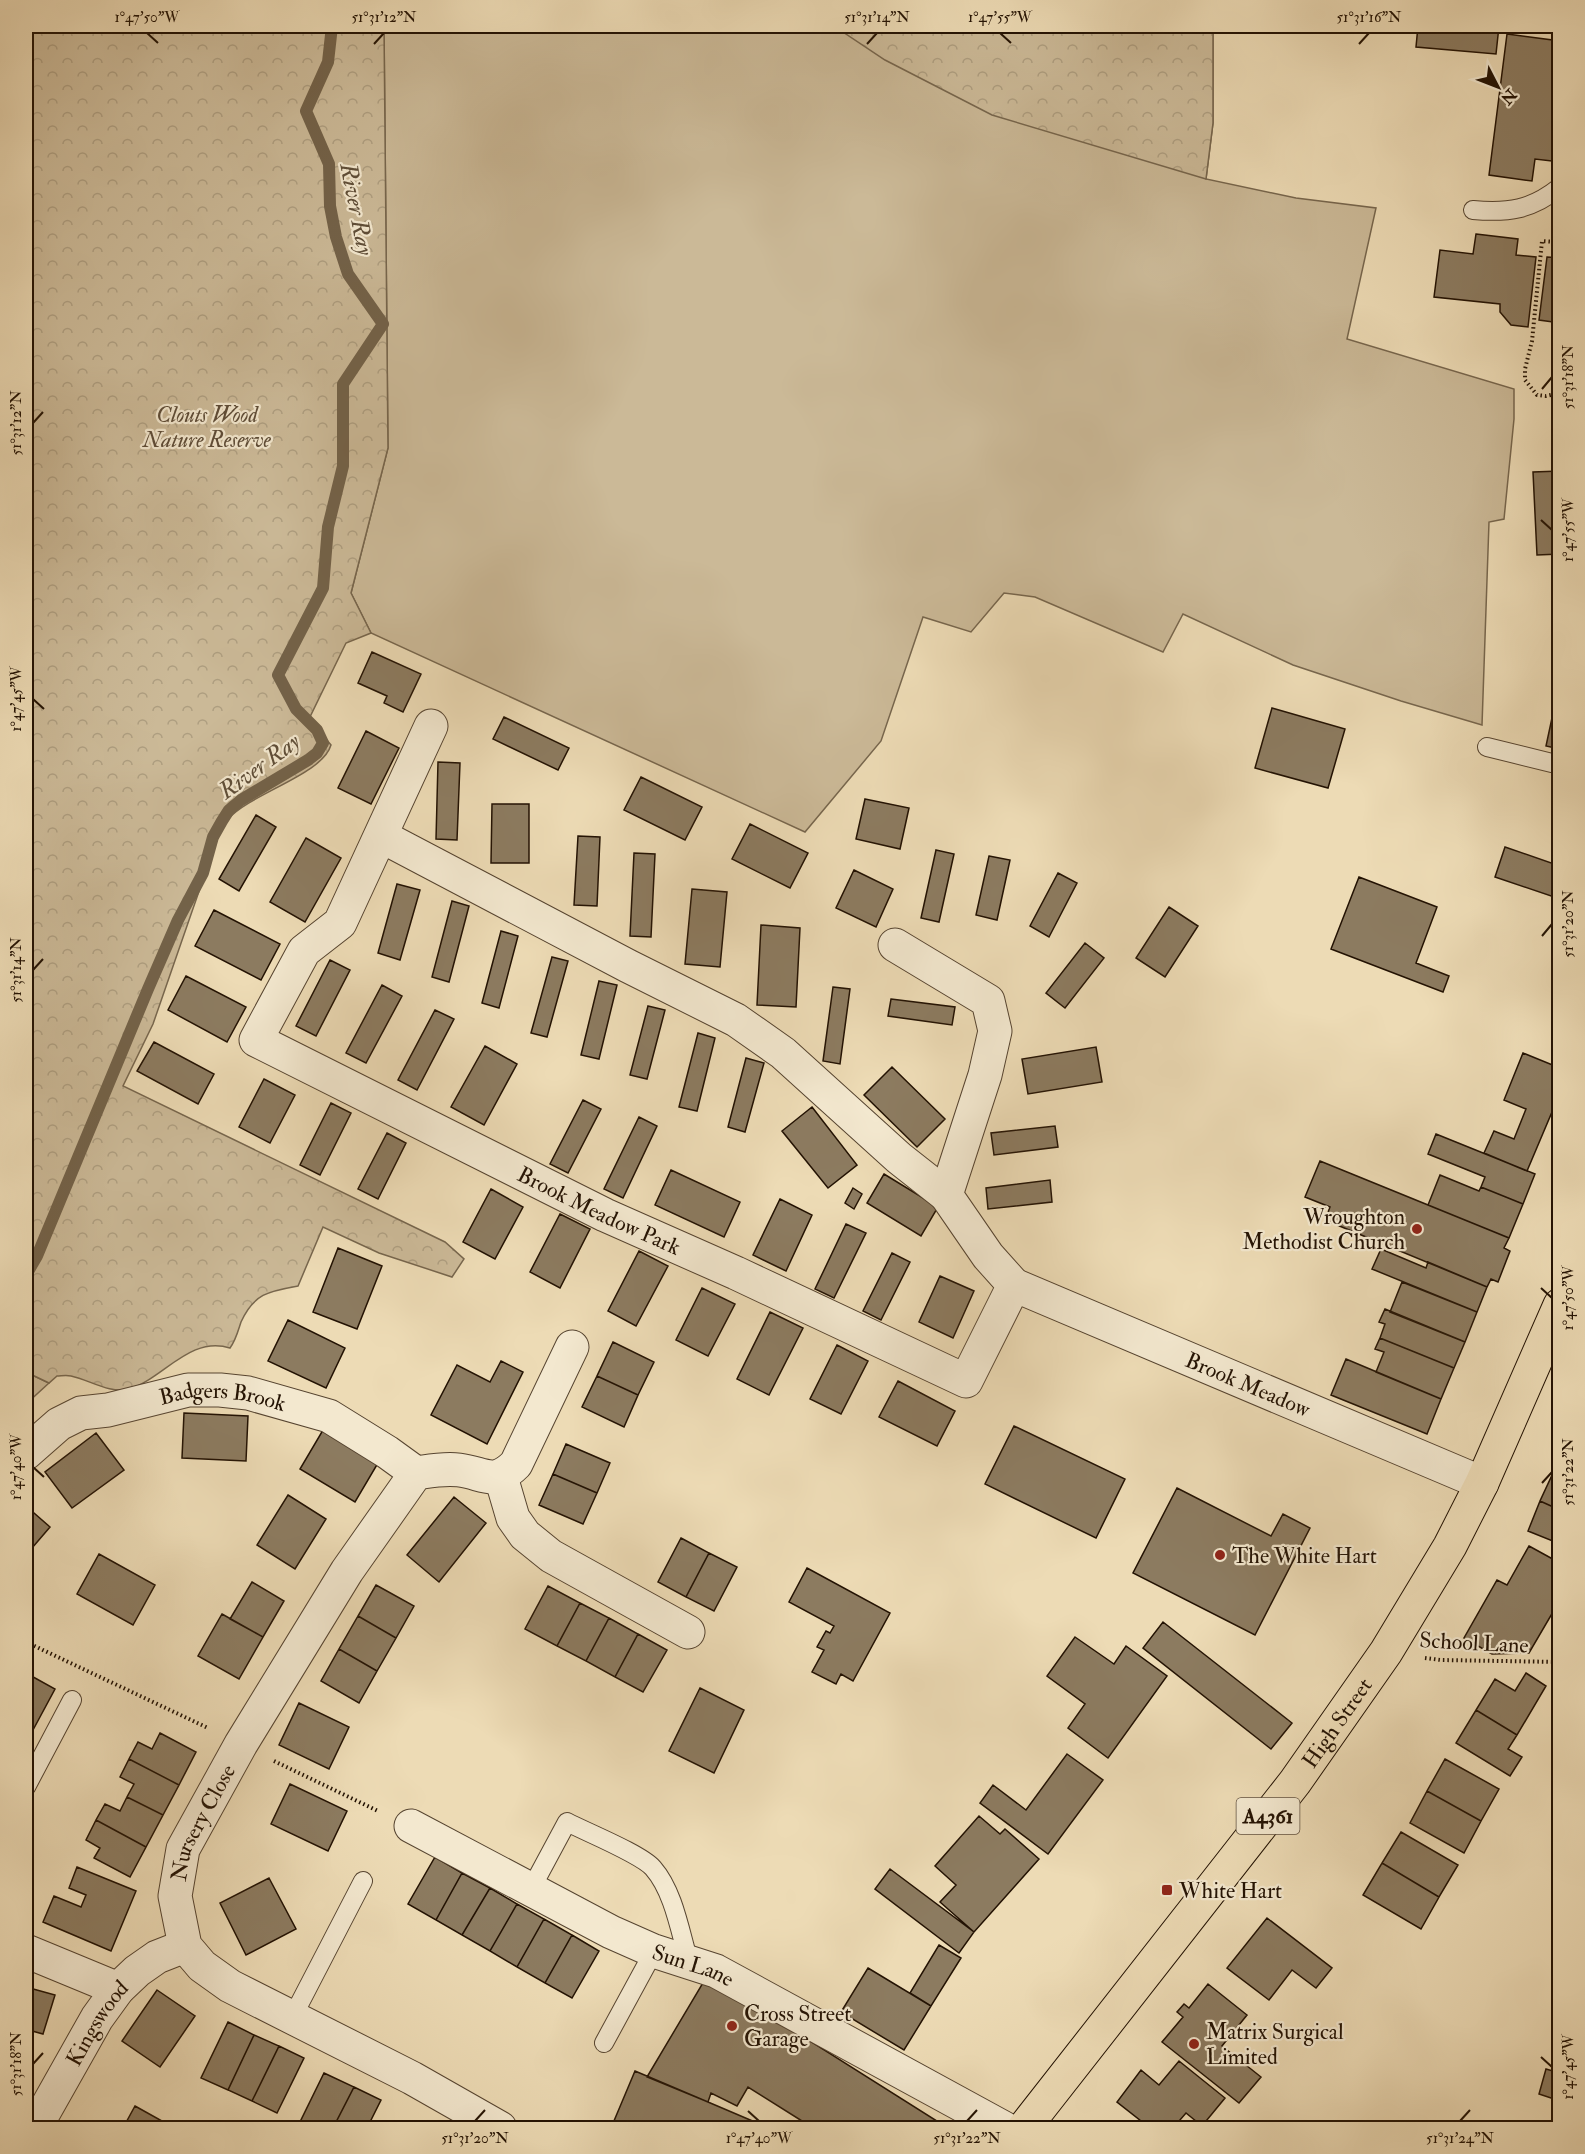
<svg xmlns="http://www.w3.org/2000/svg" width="1585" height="2154" viewBox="0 0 1585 2154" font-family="'IM FELL Double Pica',serif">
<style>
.grass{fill:#cbb997;stroke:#77664d;stroke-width:1.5}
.park{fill:url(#park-crowns);stroke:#77664d;stroke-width:1.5}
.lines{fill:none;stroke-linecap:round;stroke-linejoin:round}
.stream{stroke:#736249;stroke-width:12}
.building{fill:#8c7b60;stroke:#231203;stroke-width:1.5}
.service-casing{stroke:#564430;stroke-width:20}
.minor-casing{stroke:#564430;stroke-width:35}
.primary-casing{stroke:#231203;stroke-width:35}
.path{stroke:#231203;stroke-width:4;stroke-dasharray:1.5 3;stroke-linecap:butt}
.service{stroke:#f3e8cf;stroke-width:18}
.minor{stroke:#f3e8cf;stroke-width:33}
.primary{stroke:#eddbb5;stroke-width:33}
.ticks{fill:none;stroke:#231203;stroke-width:2}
.poi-dot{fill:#8f2418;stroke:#f3e8cf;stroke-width:2}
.labels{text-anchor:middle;stroke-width:4.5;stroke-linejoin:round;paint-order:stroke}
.shield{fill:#f3e8cf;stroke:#615240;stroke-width:1.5}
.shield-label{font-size:21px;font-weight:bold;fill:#231203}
.park-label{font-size:22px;font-style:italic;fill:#5e4c37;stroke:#f3e8cf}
.street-label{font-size:22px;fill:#231203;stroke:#f3e8cf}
.poi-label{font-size:22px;fill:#231203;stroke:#f3e8cf;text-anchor:start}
.water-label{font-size:24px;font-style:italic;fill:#5f4e38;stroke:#f3e8cf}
.neatline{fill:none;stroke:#231203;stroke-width:2}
.ticks-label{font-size:15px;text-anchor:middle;fill:#231203}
</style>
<defs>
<pattern id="park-crowns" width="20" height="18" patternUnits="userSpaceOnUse" patternTransform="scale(1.5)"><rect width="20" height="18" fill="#cbb997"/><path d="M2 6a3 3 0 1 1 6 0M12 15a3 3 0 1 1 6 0" fill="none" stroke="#ae9e80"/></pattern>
</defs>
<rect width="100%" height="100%" fill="#eddbb5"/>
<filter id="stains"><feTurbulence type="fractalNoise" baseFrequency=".00333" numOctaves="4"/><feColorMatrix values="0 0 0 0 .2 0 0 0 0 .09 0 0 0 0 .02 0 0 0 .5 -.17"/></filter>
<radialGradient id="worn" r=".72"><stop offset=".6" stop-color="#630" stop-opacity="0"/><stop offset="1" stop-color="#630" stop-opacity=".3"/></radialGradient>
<path class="grass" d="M384 26H1213V123L1206 179 1296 198 1376 208 1347 339 1514 389V419L1504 519 1489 522 1482 725 1401 701 1293 665 1183 614 1163 652 1035 597 1004 593 971 632 923 617 881 741 805 832 371 633 351 593 388 448Z
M26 1372 49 1383 26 1404Z"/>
<path class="park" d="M26 26H384L388 448 351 593 371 633 346 643 309 719 331 745C322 775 253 792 228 819 221 826 218 839 214 848L153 1024 123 1086 445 1242 464 1259 452 1277 379 1253 323 1227 298 1286C270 1291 254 1293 241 1322 238 1331 236 1340 230 1348 190 1335 163 1379 129 1389 109 1394 90 1380 71 1376 66 1375 61 1376 57 1376L49 1383 26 1372Z
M834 26H1213V123L1206 179 992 115 885 60Z"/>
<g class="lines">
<path class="stream" d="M26 1275 37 1256 148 989 178 920 203 873 213 837 222 821 229 810 241 800 308 760 317 753 323 743 317 730 296 709 278 675 323 588 328 527 343 466V384L383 324 348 274 336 237 330 206 329 164 306 111 328 62 332 26"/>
</g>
<path class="building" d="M1418 26H1499L1496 54 1416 47Z
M1507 34 1560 41 1553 105 1560 106V156L1552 161 1535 159 1532 181 1489 175Z
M1476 234 1518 239 1516 255 1536 257 1528 327 1511 325 1500 312V304L1434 297 1440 250 1473 254Z
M1547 257 1560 258V323L1539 320Z
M1560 471V554L1537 555 1533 472Z
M372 652 421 674 403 712 384 703 387 696 358 683Z
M1559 685H1560V749L1546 746Z
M1272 708 1345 729 1328 788 1255 768Z
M504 717 569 748 558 770 493 739Z
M366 731 399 748 371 804 338 788Z
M438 762 460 763 457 840 436 839Z
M641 777 702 807 685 840 624 810Z
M865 799 909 808 900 849 856 839Z
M492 804H529V863H491Z
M256 815 276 827 239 891 219 879Z
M750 824 808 853 790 888 732 859Z
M578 836 600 837 597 906 574 905Z
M306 838 341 858 305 922 270 902Z
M1505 847 1560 866V899L1495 877Z
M936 850 954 854 939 922 921 918Z
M634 853 655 854 651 937 630 936Z
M989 856 1010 860 997 920 976 915Z
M854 870 893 889 876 927 836 908Z
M1058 873 1077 883 1049 937 1030 926Z
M1359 877 1437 907 1416 963 1449 976 1443 992 1331 949Z
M397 884 420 890 400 960 378 953Z
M692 889 727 892 720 967 685 964Z
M452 901 469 906 449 982 432 977Z
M1169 907 1198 926 1165 977 1136 958Z
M214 910 280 944 261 980 195 946Z
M761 925 800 928 796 1007 757 1005Z
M501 931 518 936 499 1008 482 1003Z
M1085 943 1104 958 1065 1008 1046 993Z
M552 957 568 961 547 1037 531 1033Z
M330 960 350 970 316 1036 296 1026Z
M186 976 246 1007 227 1042 168 1010Z
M599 981 617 985 599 1059 581 1055Z
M382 985 402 996 366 1063 346 1053Z
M833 987 850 989 840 1064 823 1061Z
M891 999 955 1007 952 1025 888 1016Z
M648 1006 665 1010 647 1079 630 1075Z
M435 1010 454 1019 417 1090 398 1080Z
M698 1033 715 1038 697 1111 679 1107Z
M154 1042 214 1074 198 1104 137 1071Z
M485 1046 517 1064 484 1125 451 1107Z
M1096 1047 1102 1082 1028 1094 1022 1059Z
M1523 1053 1560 1068V1093L1527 1171 1484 1153 1494 1131 1514 1139 1526 1109 1504 1100Z
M746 1058 764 1063 745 1132 728 1127Z
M892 1067 945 1119 917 1147 864 1095Z
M264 1079 295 1095 270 1143 239 1127Z
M583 1100 601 1109 568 1173 550 1164Z
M331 1103 351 1113 320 1175 300 1165Z
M812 1107 857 1165 828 1188 782 1131Z
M639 1117 657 1126 623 1198 604 1189Z
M1055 1126 1058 1147 994 1155 991 1133Z
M387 1133 406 1143 378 1199 358 1189Z
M1436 1134 1535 1174 1523 1204 1481 1187 1485 1177 1428 1154Z
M1320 1161 1509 1238 1504 1248 1510 1251 1498 1282 1491 1279 1487 1287 1325 1220 1330 1207 1305 1197Z
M671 1170 740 1202 724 1237 655 1205Z
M884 1174 938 1207 921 1236 867 1203Z
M1440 1175 1479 1191 1481 1187 1523 1204 1509 1238 1428 1205Z
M1050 1180 1052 1202 988 1209 986 1188Z
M853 1188 862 1194 854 1209 845 1203Z
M491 1189 523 1207 495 1259 463 1242Z
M780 1199 812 1215 786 1271 753 1255Z
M560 1214 590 1229 560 1288 530 1272Z
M846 1224 866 1233 834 1298 815 1289Z
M338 1248 382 1266 357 1329 313 1312Z
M1381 1249 1426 1268 1428 1262 1487 1287 1477 1312 1372 1269Z
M639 1251 668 1266 636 1326 608 1311Z
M892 1253 910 1262 881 1320 863 1311Z
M940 1276 974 1291 953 1338 919 1322Z
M1402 1282 1477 1312 1465 1342 1390 1312Z
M702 1288 735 1304 708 1356 676 1340Z
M1385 1309 1465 1342 1454 1368 1380 1338 1385 1324 1379 1322Z
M770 1312 803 1328 769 1395 737 1379Z
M288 1320 345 1348 326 1388 268 1361Z
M1380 1338 1454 1368 1441 1399 1376 1372 1384 1352 1375 1349Z
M613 1342 654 1362 638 1395 597 1376Z
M837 1345 868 1361 841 1414 810 1399Z
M1346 1359 1441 1399 1427 1434 1331 1395Z
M501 1361 523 1372 487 1444 431 1415 457 1365 490 1382Z
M597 1376 638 1395 624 1427 582 1407Z
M898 1381 955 1411 937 1446 879 1417Z
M184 1413 248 1416 246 1461 182 1458Z
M1014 1426 1125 1479 1096 1538 985 1484Z
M323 1430 378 1463 355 1502 300 1469Z
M96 1433 124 1470 72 1508 45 1472Z
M566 1444 610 1463 597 1493 553 1474Z
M1553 1473 1560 1476V1510L1540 1501Z
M553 1474 597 1493 583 1524 539 1505Z
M1177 1488 1271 1536 1283 1514 1310 1528 1255 1635 1133 1573Z
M288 1495 326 1519 295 1569 257 1545Z
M454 1497 486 1523 439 1582 407 1555Z
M1540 1501 1560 1510V1544L1528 1531Z
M26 1506 50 1527 26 1555Z
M681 1538 709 1553 686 1597 658 1582Z
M1529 1546 1560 1563V1600L1529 1653 1492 1654 1464 1638 1497 1580 1507 1585Z
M709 1553 737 1567 714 1611 686 1597Z
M99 1554 155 1585 133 1625 77 1594Z
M807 1568 890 1613 853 1681 841 1674 836 1684 812 1672 824 1650 817 1647 826 1631 830 1633 834 1626 789 1602Z
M252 1582 284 1601 263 1637 230 1619Z
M376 1585 414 1606 396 1638 358 1616Z
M548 1586 580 1603 557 1646 525 1629Z
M580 1603 609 1618 586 1661 557 1646Z
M222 1614 263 1637 239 1679 198 1656Z
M358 1616 396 1638 377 1671 339 1649Z
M609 1618 638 1634 615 1677 586 1661Z
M1163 1622 1292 1723 1271 1749 1143 1648Z
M638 1634 667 1650 643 1692 615 1677Z
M1075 1637 1114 1664 1126 1646 1167 1676 1108 1758 1068 1728 1085 1704 1047 1676Z
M339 1649 377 1671 359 1703 321 1681Z
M26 1673 55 1689 26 1743Z
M1526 1673 1546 1686 1517 1735 1476 1710 1495 1679 1515 1691Z
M700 1688 744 1710 714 1773 669 1751Z
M299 1703 349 1727 329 1769 279 1745Z
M1476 1710 1517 1735 1508 1749 1522 1757 1510 1776 1456 1743Z
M160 1733 196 1752 179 1785 129 1759 138 1742 152 1749Z
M1067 1754 1103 1780 1048 1854 980 1803 993 1785 1026 1810Z
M129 1759 179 1785 163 1815 127 1797 134 1784 120 1777Z
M1445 1759 1499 1789 1481 1821 1427 1791Z
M290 1784 347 1811 328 1851 271 1824Z
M1427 1791 1481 1821 1464 1853 1410 1823Z
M127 1797 163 1815 146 1847 96 1820 105 1804 120 1811Z
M979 1816 1000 1834 1005 1829 1039 1859 974 1932 940 1902 956 1885 935 1866Z
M96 1820 146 1847 130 1877 94 1858 100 1848 86 1840Z
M1401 1832 1458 1865 1439 1897 1382 1863Z
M435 1857 462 1873 436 1920 408 1904Z
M1382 1863 1439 1897 1421 1929 1363 1895Z
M77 1867 136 1891 111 1951 43 1922 54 1896 81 1907 86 1895 69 1888Z
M890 1869 974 1932 959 1953 875 1889Z
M462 1873 490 1888 462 1935 436 1920Z
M269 1878 296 1929 246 1955 220 1903Z
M490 1888 517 1904 490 1951 462 1935Z
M517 1904 544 1919 517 1967 490 1951Z
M1267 1918 1332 1968 1316 1988 1292 1970 1269 2000 1227 1968Z
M544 1919 572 1935 545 1983 517 1967Z
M572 1935 599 1951 572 1998 545 1983Z
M939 1945 961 1958 931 2006 910 1993Z
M868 1968 931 2006 904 2050 841 2012Z
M707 1976 948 2128H808L810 2126 748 2087 737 2106 711 2093 708 2102 647 2077Z
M1208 1984 1247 2015 1222 2046 1261 2077 1239 2103 1162 2042 1183 2017 1177 2012 1184 2004 1189 2008Z
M26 1987 55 1995 43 2034 32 2031 28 2047 26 2046Z
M157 1990 195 2016 160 2067 122 2041Z
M228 2022 254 2035 228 2090 201 2078Z
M254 2035 279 2046 252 2101 228 2090Z
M279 2046 304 2058 277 2113 252 2101Z
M1179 2061 1225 2098 1202 2126 1186 2113 1173 2128H1150L1117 2102 1141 2070 1159 2085Z
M1546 2069 1560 2073V2101L1539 2094Z
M635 2071 708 2102 769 2128H611Z
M324 2073 354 2087 333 2128H313L300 2122Z
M354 2087 381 2100 367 2128H333Z
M135 2106 162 2121 157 2128H123Z
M1400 2123 1428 2124V2128H1400Z"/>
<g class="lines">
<g class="service-casing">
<path id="service" d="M1473 210C1509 213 1531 210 1560 187
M1487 747 1560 765
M26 1787 72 1700
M531 1889 567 1822C586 1832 641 1854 653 1868 674 1892 680 1932 689 1962
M292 2018 363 1881
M604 2043 654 1951"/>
</g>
<g class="minor-casing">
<g id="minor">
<path id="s1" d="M431 726 340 923 304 951 256 1040 605 1215 736 1273 966 1381 1014 1285 988 1256 946 1195 985 1075 995 1031 988 1001 895 945"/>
<path d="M381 836 628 966 736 1020 783 1053 899 1158 946 1195"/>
<path id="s2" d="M1014 1285 1482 1483"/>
<path id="s3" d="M26 1453 59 1424 81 1413 108 1410 188 1390H220L248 1393 329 1416 387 1452 416 1473"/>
<path d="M501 1477 513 1518 525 1535 551 1556 688 1632"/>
<path id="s4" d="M411 1826 611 1932 654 1951 716 1971 1004 2128"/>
<path d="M26 1951 118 1989"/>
<path id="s5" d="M35 2128 97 2018 118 1989 137 1971 157 1957 185 1946"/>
<path id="s6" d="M500 2128 412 2078 230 1986 202 1966 185 1946 175 1896 183 1849 241 1744 347 1571 416 1473C430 1471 444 1468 459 1470 485 1473 493 1487 516 1464L572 1347"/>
</g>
</g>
<g class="primary-casing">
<g id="primary">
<path id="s7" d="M1024 2128 1295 1782 1386 1652 1450 1546 1482 1483 1560 1305"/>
</g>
</g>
<path class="path" d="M1555 226 1557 231 1556 242 1542 241 1532 341 1525 369V380L1537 395 1546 396 1560 393
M26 1642 208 1728
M1425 1658 1441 1660 1560 1662
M274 1761 378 1811"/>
<use href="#service" class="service"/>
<use href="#minor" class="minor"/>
<use href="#primary" class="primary"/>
</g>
<path class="ticks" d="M147 33 158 43M1000 33 1011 43M374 44 384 33M867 44 877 33M1359 44 1369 33M1542 389 1552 377M33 423 43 412M1541 520 1552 530M33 699 44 709M1542 936 1552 924M33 970 43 959M1541 1288 1552 1298M33 1467 44 1477M1542 1483 1552 1472M1541 2057 1552 2067M33 2064 43 2053M748 2111 759 2121M475 2121 485 2110M967 2121 977 2110M1460 2121 1470 2110"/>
<g class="poi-dot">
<circle cx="1417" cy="1229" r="6"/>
<circle cx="1220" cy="1555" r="6"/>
<rect x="1161" y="1884" width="12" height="12" rx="3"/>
<circle cx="732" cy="2026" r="6"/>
<circle cx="1194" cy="2044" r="6"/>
</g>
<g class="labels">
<rect class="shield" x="1236.5" y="1798" width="63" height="36" rx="4.5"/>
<g class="shield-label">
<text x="1268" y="1823">A4361</text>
</g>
<g class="park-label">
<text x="207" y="422">Clouts Wood<tspan x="207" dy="25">Nature Reserve</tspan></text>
</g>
<g class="street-label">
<text dy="8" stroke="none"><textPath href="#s1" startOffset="747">Brook Meadow Park</textPath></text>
<text dy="8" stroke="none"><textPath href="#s2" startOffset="254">Brook Meadow</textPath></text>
<text dy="8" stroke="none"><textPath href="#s3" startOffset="213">Badgers Brook</textPath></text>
<text transform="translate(1474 1642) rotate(3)" y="8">School Lane</text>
<text dy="8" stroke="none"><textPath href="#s7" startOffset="512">High Street</textPath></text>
<text dy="8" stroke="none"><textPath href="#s6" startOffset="496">Nursery Close</textPath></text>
<text dy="8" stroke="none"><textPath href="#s4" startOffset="315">Sun Lane</textPath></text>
<text dy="8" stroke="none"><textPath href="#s5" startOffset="122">Kingswood</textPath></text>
</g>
<g class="poi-label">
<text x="1405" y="1224" text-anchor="end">Wroughton<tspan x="1405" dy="25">Methodist Church</tspan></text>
<text x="1232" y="1563">The White Hart</text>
<text x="1179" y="1898">White Hart</text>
<text x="744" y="2021">Cross Street<tspan x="744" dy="25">Garage</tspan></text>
<text x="1206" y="2039">Matrix Surgical<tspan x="1206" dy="25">Limited</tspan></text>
</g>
<g class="water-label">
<text transform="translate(357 209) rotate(79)" y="8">River Ray</text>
<text transform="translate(259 766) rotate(-36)" y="8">River Ray</text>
</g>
</g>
<rect width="1585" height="2154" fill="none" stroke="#eddbb5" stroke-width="66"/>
<g transform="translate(1498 87) rotate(132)" stroke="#f3e8cf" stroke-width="4.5" paint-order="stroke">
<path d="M0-4.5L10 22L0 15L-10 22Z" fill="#231203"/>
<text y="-9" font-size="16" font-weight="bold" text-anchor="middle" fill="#231203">N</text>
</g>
<rect x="33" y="33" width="1519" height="2088" class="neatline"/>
<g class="ticks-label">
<text x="147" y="22">1°47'50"W</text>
<text x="384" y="22">51°31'12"N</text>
<text x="877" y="22">51°31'14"N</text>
<text x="1000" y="22">1°47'55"W</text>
<text x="1369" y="22">51°31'16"N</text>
<text transform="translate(1568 377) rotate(-90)" y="5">51°31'18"N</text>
<text transform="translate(16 423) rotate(-90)" y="5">51°31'12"N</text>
<text transform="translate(1568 530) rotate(-90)" y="5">1°47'55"W</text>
<text transform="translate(16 699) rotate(-90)" y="5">1°47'45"W</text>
<text transform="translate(1568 924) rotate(-90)" y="5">51°31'20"N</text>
<text transform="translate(16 970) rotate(-90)" y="5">51°31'14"N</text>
<text transform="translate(1568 1298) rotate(-90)" y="5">1°47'50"W</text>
<text transform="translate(16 1467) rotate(-90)" y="5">1°47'40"W</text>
<text transform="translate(1568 1472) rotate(-90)" y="5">51°31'22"N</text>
<text transform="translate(16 2064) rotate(-90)" y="5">51°31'18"N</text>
<text transform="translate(1568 2067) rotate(-90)" y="5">1°47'45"W</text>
<text x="475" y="2143">51°31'20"N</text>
<text x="759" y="2143">1°47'40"W</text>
<text x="967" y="2143">51°31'22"N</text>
<text x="1460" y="2143">51°31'24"N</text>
</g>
<rect width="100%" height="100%" filter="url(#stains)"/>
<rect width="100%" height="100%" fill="url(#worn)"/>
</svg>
